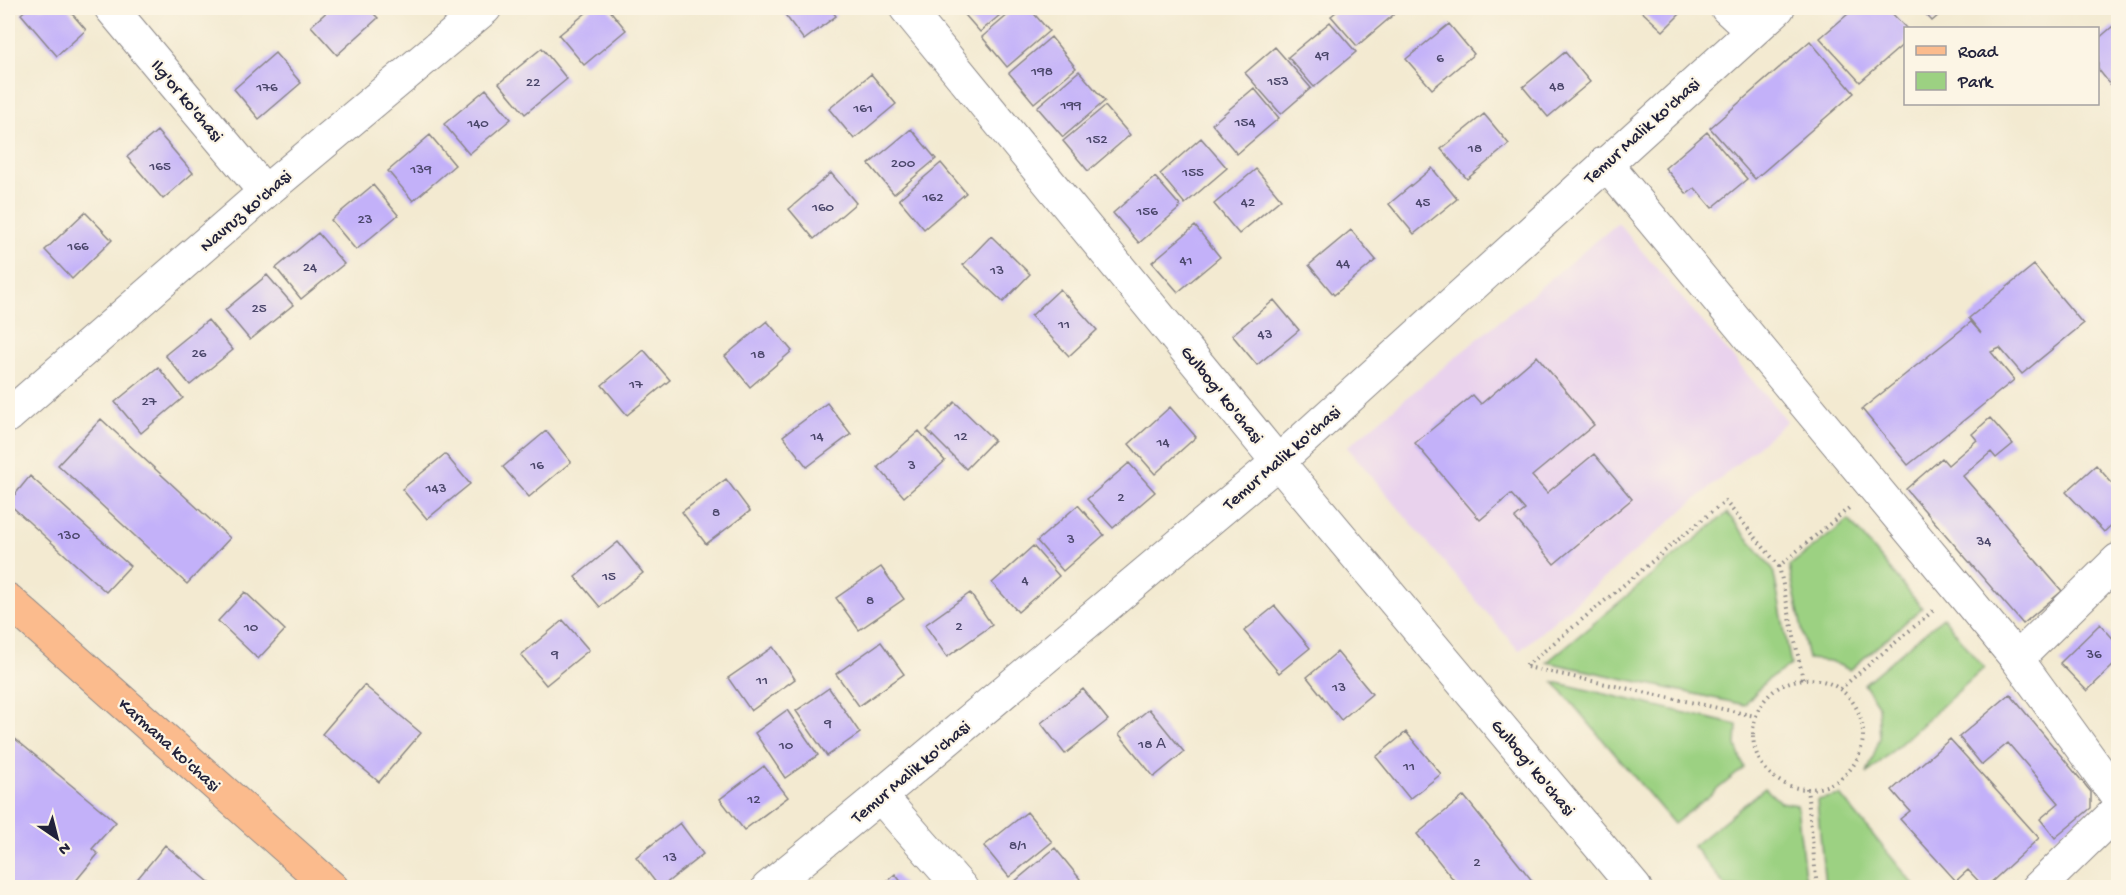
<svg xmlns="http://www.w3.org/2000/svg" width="2126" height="895" viewBox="0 0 2126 895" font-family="'Gochi Hand',sans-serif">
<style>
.built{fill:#e9d2ed}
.green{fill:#9cd182;stroke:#5f7a5e;stroke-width:1.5}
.building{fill:#c3b1f9}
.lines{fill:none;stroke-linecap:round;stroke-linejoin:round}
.minor-casing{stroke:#8a8686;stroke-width:35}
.major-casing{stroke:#8a8686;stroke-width:35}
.path{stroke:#8a8686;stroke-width:4;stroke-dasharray:1.5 4.5;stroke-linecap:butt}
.minor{stroke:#fff;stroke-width:33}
.major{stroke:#fbbb8d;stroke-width:33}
.labels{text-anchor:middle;stroke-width:4.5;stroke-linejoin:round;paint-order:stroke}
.number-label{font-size:15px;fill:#4a466a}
.street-label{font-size:18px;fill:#22223b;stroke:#fcf5e5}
</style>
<rect width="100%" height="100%" fill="#fcf5e5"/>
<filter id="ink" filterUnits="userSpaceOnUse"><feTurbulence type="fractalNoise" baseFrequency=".0167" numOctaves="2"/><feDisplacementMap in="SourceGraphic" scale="12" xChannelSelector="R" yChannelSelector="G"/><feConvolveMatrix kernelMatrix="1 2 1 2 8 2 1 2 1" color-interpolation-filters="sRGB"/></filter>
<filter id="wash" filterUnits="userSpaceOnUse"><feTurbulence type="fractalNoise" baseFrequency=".008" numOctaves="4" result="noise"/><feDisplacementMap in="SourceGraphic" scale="24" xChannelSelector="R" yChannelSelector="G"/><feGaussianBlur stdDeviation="1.35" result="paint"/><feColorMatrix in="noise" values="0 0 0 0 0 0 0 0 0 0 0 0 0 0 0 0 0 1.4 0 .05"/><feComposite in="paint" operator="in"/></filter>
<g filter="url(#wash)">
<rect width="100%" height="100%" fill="#f3ead1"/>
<path class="built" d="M1618 223 1787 421 1519 651 1347 447Z"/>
<path class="green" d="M1727 513 1773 569 1791 665 1766 681 1745 705 1547 662Z
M1849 520 1922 608 1850 670 1830 661 1808 659 1789 566Z
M1943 617 1984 668 1867 774 1880 738 1878 705 1864 684Z
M1554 682 1737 725 1736 746 1744 768 1674 824Z
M1765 788 1780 802 1797 805 1806 887H1726L1693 846Z
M1840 795 1916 887H1825L1817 800Z"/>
<g id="blocks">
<path class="building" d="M28 8H67L86 30 57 56 21 14Z
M331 8H368L378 18 337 55 311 26Z
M592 8H608L626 30 584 65 559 35Z
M780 8H830L836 16 804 40Z
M959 8H1008L980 32Z
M1016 8H1029L1049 31 1007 67 982 37Z
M1341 8H1397L1399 10 1357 46 1331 16Z
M1638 8H1686L1663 31Z
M1855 8H1887L1906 28V42L1860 82 1820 38Z
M1920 8H1947L1932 21Z
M1330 22 1356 52 1314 87 1288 57Z
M1449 24 1474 54 1432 89 1406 59Z
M2113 26 2118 33V94L2098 69V39Z
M1051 37 1076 68 1034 103 1009 73Z
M1810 41 1854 93 1755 179 1710 128Z
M1275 47 1311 88 1281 114 1245 73Z
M542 48 567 79 525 114 499 83Z
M1565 52 1590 82 1548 117 1523 87Z
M275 53 301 83 259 119 234 89Z
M1079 71 1105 101 1063 137 1037 107Z
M871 74 896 104 854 139 829 109Z
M1254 88 1279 118 1237 154 1212 124Z
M486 89 511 119 469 154 444 124Z
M1105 106 1130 135 1088 171 1063 141Z
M1484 114 1509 144 1467 179 1441 149Z
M911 129 936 159 894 194 869 164Z
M157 131 193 173 163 199 127 157Z
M1707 132 1747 179 1712 208 1695 188 1687 194 1665 168Z
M430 135 455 165 413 201 388 171Z
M1201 138 1227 168 1185 204 1160 174Z
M941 163 966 193 924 229 899 199Z
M1432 168 1457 199 1414 234 1389 204Z
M1256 169 1281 199 1239 234 1214 204Z
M831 173 856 203 814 239 789 209Z
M1155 177 1181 207 1139 243 1113 213Z
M373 185 398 215 356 250 331 220Z
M85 212 112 240 72 279 45 250Z
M1195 226 1220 257 1178 292 1152 262Z
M1351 230 1376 260 1334 295 1309 265Z
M318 233 344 264 301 299 276 268Z
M991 236 1030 274 1003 302 963 265Z
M2034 265 2083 324 2022 374 2000 348 1991 352 2014 380 1908 465 1862 409 1971 322 1981 333 1969 318Z
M267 275 293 305 250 340 225 310Z
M1060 289 1097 330 1069 356 1031 316Z
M1274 300 1299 330 1257 365 1232 335Z
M208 320 233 350 190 385 165 355Z
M767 321 792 351 750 387 725 356Z
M644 350 670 380 627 415 602 385Z
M1537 356 1594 425 1532 476 1547 493 1594 454 1632 499 1554 564 1515 518 1525 510 1511 494 1480 520 1415 443 1473 395 1481 404Z
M158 367 183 398 141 433 115 402Z
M955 402 994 440 966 469 927 430Z
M827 403 851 434 807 467 783 436Z
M1170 407 1196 437 1155 474 1129 444Z
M1990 418 2013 444 1996 458 1991 452 1963 476 2062 591 2023 624 1906 489 1942 458 1948 465 1977 440 1972 434Z
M101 419 230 538 187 584 58 465Z
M546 431 571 462 529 497 503 467Z
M919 431 945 461 904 497 878 467Z
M445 454 470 484 427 519 402 489Z
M1129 463 1155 492 1113 528 1087 499Z
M2096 465 2118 490V519L2104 532 2066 492Z
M30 476 130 566 106 592 8 503Z
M726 479 750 511 706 544 682 512Z
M1078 505 1104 535 1063 571 1037 541Z
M618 542 643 573 600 607 575 577Z
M1033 546 1059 576 1018 612 992 583Z
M881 567 904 599 859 630 836 598Z
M245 592 285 630 258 659 218 621Z
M970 593 992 625 947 657 925 625Z
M1275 606 1310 648 1279 673 1244 631Z
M563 620 589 650 546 685 521 655Z
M2100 624 2118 644V661L2087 691 2060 663Z
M881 642 904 674 859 706 836 674Z
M773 647 795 679 751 711 728 678Z
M1337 652 1372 694 1341 720 1307 677Z
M364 685 421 733 379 782 322 734Z
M829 688 860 733 827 756 796 711Z
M1083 689 1108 720 1065 754 1041 723Z
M2010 694 2091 792V808L2055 838 2040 819 2059 803 2008 743 1982 765 1959 737Z
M1149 709 1184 752 1154 777 1119 734Z
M787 710 818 755 785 778 755 733Z
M1406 732 1441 774 1410 799 1376 757Z
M8 733 116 822 92 849 98 854 70 888H8Z
M1950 739 2039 838 1985 888 1968 870 1956 881 1900 819 1910 811 1892 790Z
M764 766 788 797 744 830 720 799Z
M1464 796 1538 888H1460L1417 834Z
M1027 812 1052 842 1009 877 984 846Z
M680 823 703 854 660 888 636 857Z
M165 845 216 888H130Z
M1055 848 1080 879 1070 888H1016L1013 883Z
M895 874 906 888H879Z"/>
</g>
</g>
<g filter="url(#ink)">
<use href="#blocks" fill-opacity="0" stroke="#8a8686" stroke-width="1.5"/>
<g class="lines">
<g class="minor-casing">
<path id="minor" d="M111 8 265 192
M906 8 1278 462 1635 888
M1727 8 1751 30
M1605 163 2017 659 2118 798
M8 416 265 192 485 8
M2017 659 2118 560
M880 796 961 888
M768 888 880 796 1278 462 1778 8
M2038 888 2118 810"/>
</g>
<g class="major-casing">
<path id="major" d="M8 600 332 888"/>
</g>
<path class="path" d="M1779 566 1803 679
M1526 666 1725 501 1779 566 1849 508
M1527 667 1755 716
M1753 734a55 55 0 1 1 110 0a55 55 0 1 1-110 0Z
M1840 689 1934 610 1933 609
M1807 788 1817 888"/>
<use href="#minor" class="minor"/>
<use href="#major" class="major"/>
</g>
</g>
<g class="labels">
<g class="number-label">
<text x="1322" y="59">49</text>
<text x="1440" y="62">6</text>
<text x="1042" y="75">198</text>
<text x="1278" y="85">153</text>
<text x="533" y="86">22</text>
<text x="1557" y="90">48</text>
<text x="267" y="91">176</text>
<text x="1071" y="109">199</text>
<text x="863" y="112">161</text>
<text x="1245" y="126">154</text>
<text x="478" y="127">140</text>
<text x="1097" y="143">152</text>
<text x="1475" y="152">18</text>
<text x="903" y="167">200</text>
<text x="160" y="170">165</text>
<text x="421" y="173">139</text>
<text x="1193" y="176">155</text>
<text x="933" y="201">162</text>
<text x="1248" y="206">42</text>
<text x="1423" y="206">45</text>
<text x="823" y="211">160</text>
<text x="1147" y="215">156</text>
<text x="365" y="223">23</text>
<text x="78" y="250">166</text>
<text x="1186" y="264">41</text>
<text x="1343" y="267">44</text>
<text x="310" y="271">24</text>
<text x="997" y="274">13</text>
<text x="259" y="312">25</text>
<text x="1064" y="328">11</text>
<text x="1265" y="338">43</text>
<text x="199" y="357">26</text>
<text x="758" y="358">18</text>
<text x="636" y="388">17</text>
<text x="149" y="405">27</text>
<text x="817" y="440">14</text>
<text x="961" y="440">12</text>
<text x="1163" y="446">14</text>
<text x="537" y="469">16</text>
<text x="912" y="469">3</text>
<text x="436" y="492">143</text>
<text x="1121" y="501">2</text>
<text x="716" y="516">8</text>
<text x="69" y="539">130</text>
<text x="1071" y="543">3</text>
<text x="1984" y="545">34</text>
<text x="609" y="580">15</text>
<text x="1025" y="584">4</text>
<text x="870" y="604">8</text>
<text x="959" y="630">2</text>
<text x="251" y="631">10</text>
<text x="555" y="658">9</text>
<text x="2094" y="658">36</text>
<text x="762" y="684">11</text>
<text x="1339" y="691">13</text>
<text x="828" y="727">9</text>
<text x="1152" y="748">18 А</text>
<text x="786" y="749">10</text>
<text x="1409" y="770">11</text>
<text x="754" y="803">12</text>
<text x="1018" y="849">8/1</text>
<text x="670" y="861">13</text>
<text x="1477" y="866">2</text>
</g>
<g class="street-label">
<text transform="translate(188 100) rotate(50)" y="6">Ilg'or ko'chasi</text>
<text transform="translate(1641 130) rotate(-42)" y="6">Temur Malik ko'chasi</text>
<text transform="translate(245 210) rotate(-41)" y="6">Navruz ko'chasi</text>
<text transform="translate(1223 394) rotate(51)" y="6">Gulbog' ko'chasi</text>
<text transform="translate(1281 457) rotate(-41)" y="6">Temur Malik ko'chasi</text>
<text transform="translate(170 744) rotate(42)" y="6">Karmana ko'chasi</text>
<text transform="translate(1534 767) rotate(50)" y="6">Gulbog' ko'chasi</text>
<text transform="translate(910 771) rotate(-40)" y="6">Temur Malik ko'chasi</text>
</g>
</g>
<rect width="2126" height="895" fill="none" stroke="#fcf5e5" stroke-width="30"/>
<rect x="1904" y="27" width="195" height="78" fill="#fcf5e5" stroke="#a5a1a1" stroke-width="1.5"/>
<rect x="1916" y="46" width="30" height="9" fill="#fbbb8d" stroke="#a5a1a1" stroke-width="1.5"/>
<text x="1958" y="57" font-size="18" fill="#22223b">Road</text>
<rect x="1916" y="72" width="30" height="18" fill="#9cd182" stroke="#a5a1a1" stroke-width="1.5"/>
<text x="1958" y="87" font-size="18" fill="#22223b">Park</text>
<g transform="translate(57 838) rotate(145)" stroke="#fcf5e5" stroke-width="4.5" paint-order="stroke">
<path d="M0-4.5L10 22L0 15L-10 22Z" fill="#22223b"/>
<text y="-9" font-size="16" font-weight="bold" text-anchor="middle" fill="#22223b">N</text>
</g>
</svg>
